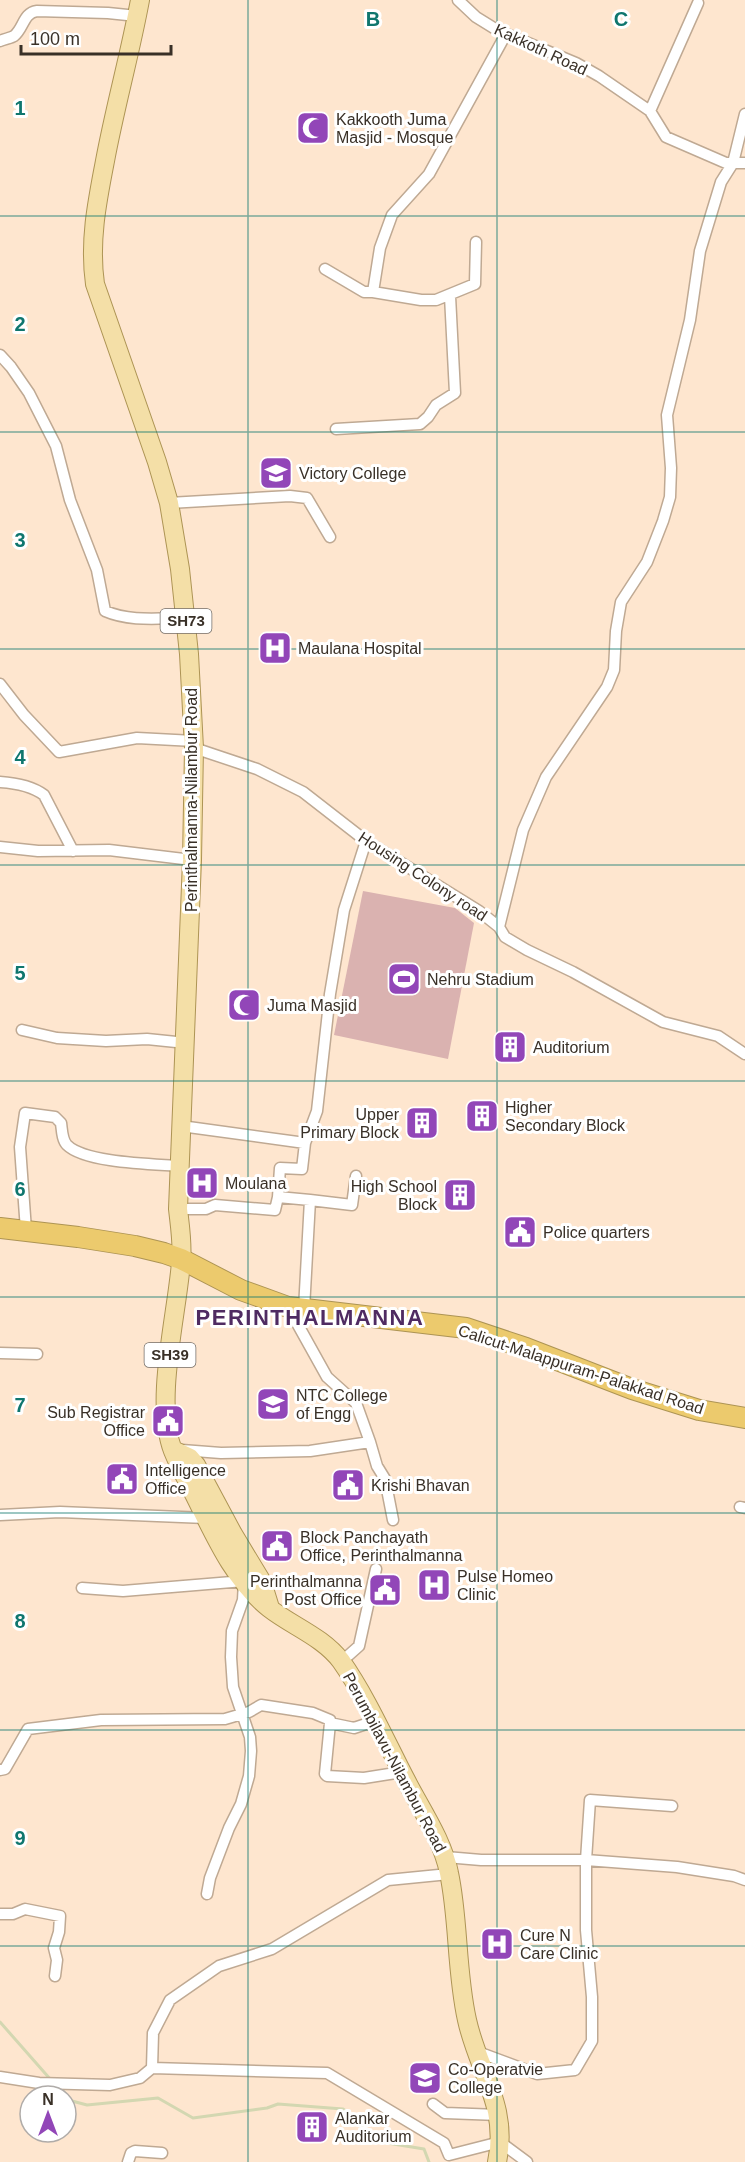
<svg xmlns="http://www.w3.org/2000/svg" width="745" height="2162" viewBox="0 0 745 2162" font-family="Helvetica,sans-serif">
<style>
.green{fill:#dab2b0}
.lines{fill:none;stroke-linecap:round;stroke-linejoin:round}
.stream{stroke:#d3d7b1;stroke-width:3}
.street-casing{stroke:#bfa993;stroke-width:13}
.primary-casing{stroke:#ad9454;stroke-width:20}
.highway-casing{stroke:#ad9454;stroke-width:22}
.street{stroke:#fff;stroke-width:10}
.primary{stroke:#f4dfa7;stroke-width:18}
.highway{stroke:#ecca6d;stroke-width:20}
.grid{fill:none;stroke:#0f766e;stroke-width:1.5;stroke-opacity:0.55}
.labels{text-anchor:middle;stroke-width:6;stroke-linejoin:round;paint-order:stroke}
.shield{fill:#fff;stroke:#746e68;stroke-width:1.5}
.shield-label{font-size:15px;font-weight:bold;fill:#393027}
.street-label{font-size:16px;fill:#393027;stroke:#fff}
.poi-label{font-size:16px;fill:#393027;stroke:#fff;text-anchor:start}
.district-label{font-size:22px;font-weight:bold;letter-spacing:1.5px;fill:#4f2b62;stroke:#fff}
.grid-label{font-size:20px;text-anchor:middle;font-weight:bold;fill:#0f766e;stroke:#fff;stroke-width:6;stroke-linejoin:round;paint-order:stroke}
</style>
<rect width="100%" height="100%" fill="#fee6cf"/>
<path class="green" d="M363 891 455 908 474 923 448 1059 334 1035Z"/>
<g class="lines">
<path class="stream" d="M0 2022 51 2080
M62 2090 72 2101 87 2105 158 2098 193 2118 267 2108 278 2104 343 2109 355 2118 368 2137 381 2142 424 2149 429 2162"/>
<g class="street-casing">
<path id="street" d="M458 0 476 17 497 30 576 63 599 76 650 111 666 137 726 163H745
M0 41C4 39 11 38 14 36 24 28 23 13 37 11L108 13 137 16
M650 111 698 3
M325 269 364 292H373L421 300H436L475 284 476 242
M373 292 380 248 392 215 429 174 506 34
M0 355 11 367 29 393 56 446 70 500 97 570 105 611C130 622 159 618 186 618
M336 429 420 424 428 417 436 405 455 393 450 296
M169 503 290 496 307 498 330 537
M0 684 24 715 59 752 137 738 194 741
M194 748 257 769 303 792 366 841 479 911 499 927 505 937 527 950 573 972 663 1022 718 1036 745 1054
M0 782C15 783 32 786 44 795L73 851
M0 847 38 851 109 850 192 860
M499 927 523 830 546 777 607 687 614 670 616 631 621 602 647 562 663 521 670 497 671 468 667 415 690 320 700 251 721 182 733 163 745 114
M22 1030 57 1038 106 1041 147 1039 186 1043
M181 1126 305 1143
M278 1197 280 1168 302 1169 305 1143 317 1111 330 994 344 910 366 841
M310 1200 352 1205 356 1176
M178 1209H206L215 1205 275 1210 278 1197 310 1200 304 1309
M26 1230 20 1147 25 1113 55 1117 61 1123C62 1130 62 1140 67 1145 85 1163 153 1164 179 1166
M0 1353 37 1354
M370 1442 377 1466 385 1479 393 1520
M182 1450 221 1453 310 1451 370 1442 356 1403 327 1377 288 1307
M740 1507 745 1508
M0 1515 60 1512 206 1518
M82 1588 123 1591 244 1581 243 1600 232 1631 231 1657 233 1687 250 1737 251 1751 249 1776 241 1804 229 1828 210 1878 207 1894
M341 1662 359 1646 376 1569
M330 1723 325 1774 327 1776 364 1778 402 1772
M0 1770 5 1769 28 1729 101 1720 225 1719 249 1712 261 1705 313 1713 330 1720V1723L354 1728 375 1721
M446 1857 481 1860H586L677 1867 734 1876 745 1880
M0 1914H13L25 1909 60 1916 59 1932 54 1948 57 1960 55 1976
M478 2052 537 2074 575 2070 592 2041V1997L586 1930V1860L590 1800 672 1806
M152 2068 327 2073 444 2143 449 2155 500 2142 527 2162
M0 2077 39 2083 110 2085 140 2078 152 2068 153 2033 170 2000 219 1966 272 1949 388 1880 449 1874
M433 2104 445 2113 499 2115
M128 2162 131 2153 135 2151 162 2153"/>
</g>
<g class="primary-casing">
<path id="primary" d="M140 0C130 54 115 107 105 161 97 202 89 242 95 284L157 462 169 503 180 569 189 654 194 748 192 860 178 1209C180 1227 183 1245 181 1262 177 1315 154 1402 173 1451 179 1466 187 1480 194 1494 214 1534 233 1579 269 1608 292 1626 323 1637 341 1661 367 1698 386 1742 407 1782 422 1811 443 1841 449 1873 459 1920 456 1971 467 2020 478 2071 509 2106 497 2162
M173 1450 190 1458 196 1465 233 1534 262 1582 270 1608"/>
</g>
<g class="highway-casing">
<path id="highway" d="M0 1228 78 1237 135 1246 164 1253 181 1259 241 1290 288 1307 466 1328 526 1348 632 1389 699 1410 745 1418"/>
</g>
<use href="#street" class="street"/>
<use href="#primary" class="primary"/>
<use href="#highway" class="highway"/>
</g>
<path class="grid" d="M248 0V2162M497 0V2162M0 216H745M0 432H745M0 649H745M0 865H745M0 1081H745M0 1297H745M0 1513H745M0 1730H745M0 1946H745"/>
<defs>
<g id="mosque-square" transform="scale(1.725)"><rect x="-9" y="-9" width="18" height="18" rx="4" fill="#9246b8" stroke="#fff"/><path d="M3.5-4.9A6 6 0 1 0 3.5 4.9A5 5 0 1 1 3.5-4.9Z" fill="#fff"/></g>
<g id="university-square" transform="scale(1.725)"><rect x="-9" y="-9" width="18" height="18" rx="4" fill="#9246b8" stroke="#fff"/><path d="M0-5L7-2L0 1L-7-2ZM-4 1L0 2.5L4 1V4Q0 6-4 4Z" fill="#fff"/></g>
<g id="hospital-square" transform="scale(1.725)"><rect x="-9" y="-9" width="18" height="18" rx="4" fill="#9246b8" stroke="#fff"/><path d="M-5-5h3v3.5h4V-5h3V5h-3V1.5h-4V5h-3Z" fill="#fff"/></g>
<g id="stadium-square" transform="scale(1.725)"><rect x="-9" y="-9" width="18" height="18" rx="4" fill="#9246b8" stroke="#fff"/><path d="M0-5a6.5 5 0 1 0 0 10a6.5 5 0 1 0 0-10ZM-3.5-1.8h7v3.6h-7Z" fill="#fff"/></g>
<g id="building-square" transform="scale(1.725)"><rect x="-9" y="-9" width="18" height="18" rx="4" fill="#9246b8" stroke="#fff"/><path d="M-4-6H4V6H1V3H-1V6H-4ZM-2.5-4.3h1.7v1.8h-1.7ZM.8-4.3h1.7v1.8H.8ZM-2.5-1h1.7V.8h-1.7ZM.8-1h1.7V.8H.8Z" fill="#fff"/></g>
<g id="civic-square" transform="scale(1.725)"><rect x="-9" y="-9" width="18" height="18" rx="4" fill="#9246b8" stroke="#fff"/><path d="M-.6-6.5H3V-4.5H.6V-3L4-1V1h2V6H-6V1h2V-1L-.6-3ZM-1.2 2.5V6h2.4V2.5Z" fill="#fff"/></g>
</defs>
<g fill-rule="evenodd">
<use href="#mosque-square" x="313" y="128"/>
<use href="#university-square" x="276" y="473"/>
<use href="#hospital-square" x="275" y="648"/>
<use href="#stadium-square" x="404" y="979"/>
<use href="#mosque-square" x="244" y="1005"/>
<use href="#building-square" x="510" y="1047"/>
<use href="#building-square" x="482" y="1116"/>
<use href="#building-square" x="422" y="1123"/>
<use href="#hospital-square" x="202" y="1183"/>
<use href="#building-square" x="460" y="1195"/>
<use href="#civic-square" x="520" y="1232"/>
<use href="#university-square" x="273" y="1404"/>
<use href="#civic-square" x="168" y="1421"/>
<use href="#civic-square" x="122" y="1479"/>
<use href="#civic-square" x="348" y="1485"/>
<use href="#civic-square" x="277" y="1546"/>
<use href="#hospital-square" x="434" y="1585"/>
<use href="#civic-square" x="385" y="1590"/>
<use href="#hospital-square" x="497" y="1944"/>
<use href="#university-square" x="425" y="2078"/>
<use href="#building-square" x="312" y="2127"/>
</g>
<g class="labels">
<g class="shield">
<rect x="160.5" y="609" width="51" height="24" rx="4.5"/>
<rect x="144.5" y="1343" width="51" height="24" rx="4.5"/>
</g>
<g class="shield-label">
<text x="186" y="626">SH73</text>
<text x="170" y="1360">SH39</text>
</g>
<g class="street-label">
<text transform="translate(541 49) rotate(25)" y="6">Kakkoth Road</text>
<text transform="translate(191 800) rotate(-90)" y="6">Perinthalmanna-Nilambur Road</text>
<text transform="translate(423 876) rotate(33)" y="6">Housing Colony road</text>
<text transform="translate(581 1369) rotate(18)" y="6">Calicut-Malappuram-Palakkad Road</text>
<text transform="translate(395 1762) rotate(62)" y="6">Perumbilavu-Nilambur Road</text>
</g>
<g class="poi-label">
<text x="336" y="125">Kakkooth Juma<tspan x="336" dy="18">Masjid - Mosque</tspan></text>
<text x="299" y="479">Victory College</text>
<text x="298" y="654">Maulana Hospital</text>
<text x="427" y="985">Nehru Stadium</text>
<text x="267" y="1011">Juma Masjid</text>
<text x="533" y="1053">Auditorium</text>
<text x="505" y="1113">Higher<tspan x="505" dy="18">Secondary Block</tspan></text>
<text x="399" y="1120" text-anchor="end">Upper<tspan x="399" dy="18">Primary Block</tspan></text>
<text x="225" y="1189">Moulana</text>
<text x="437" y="1192" text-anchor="end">High School<tspan x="437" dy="18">Block</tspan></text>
<text x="543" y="1238">Police quarters</text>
<text x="296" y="1401">NTC College<tspan x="296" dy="18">of Engg</tspan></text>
<text x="145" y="1418" text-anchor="end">Sub Registrar<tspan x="145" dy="18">Office</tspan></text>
<text x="145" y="1476">Intelligence<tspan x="145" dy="18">Office</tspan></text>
<text x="371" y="1491">Krishi Bhavan</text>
<text x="300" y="1543">Block Panchayath<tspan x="300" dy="18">Office, Perinthalmanna</tspan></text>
<text x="457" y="1582">Pulse Homeo<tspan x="457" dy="18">Clinic</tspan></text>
<text x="362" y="1587" text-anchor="end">Perinthalmanna<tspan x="362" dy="18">Post Office</tspan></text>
<text x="520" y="1941">Cure N<tspan x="520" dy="18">Care Clinic</tspan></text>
<text x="448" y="2075">Co-Operatvie<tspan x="448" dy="18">College</tspan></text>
<text x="335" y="2124">Alankar<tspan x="335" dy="18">Auditorium</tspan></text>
</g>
<g class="district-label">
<text x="310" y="1325">PERINTHALMANNA</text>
</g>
</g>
<g class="grid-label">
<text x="373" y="26">B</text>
<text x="621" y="26">C</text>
<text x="20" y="115">1</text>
<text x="20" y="331">2</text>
<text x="20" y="547">3</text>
<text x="20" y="764">4</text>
<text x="20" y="980">5</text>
<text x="20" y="1196">6</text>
<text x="20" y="1412">7</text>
<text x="20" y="1628">8</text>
<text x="20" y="1845">9</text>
</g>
<g transform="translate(48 2114)"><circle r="28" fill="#ffffff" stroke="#b0aca9" stroke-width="1.5"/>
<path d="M0-4.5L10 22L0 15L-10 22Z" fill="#9246b8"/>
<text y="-9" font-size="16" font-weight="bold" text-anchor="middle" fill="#393027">N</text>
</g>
<path d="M21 45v9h150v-9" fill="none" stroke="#393027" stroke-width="3"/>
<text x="30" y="45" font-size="18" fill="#393027" stroke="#ffffff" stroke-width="4.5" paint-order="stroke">100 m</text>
</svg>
